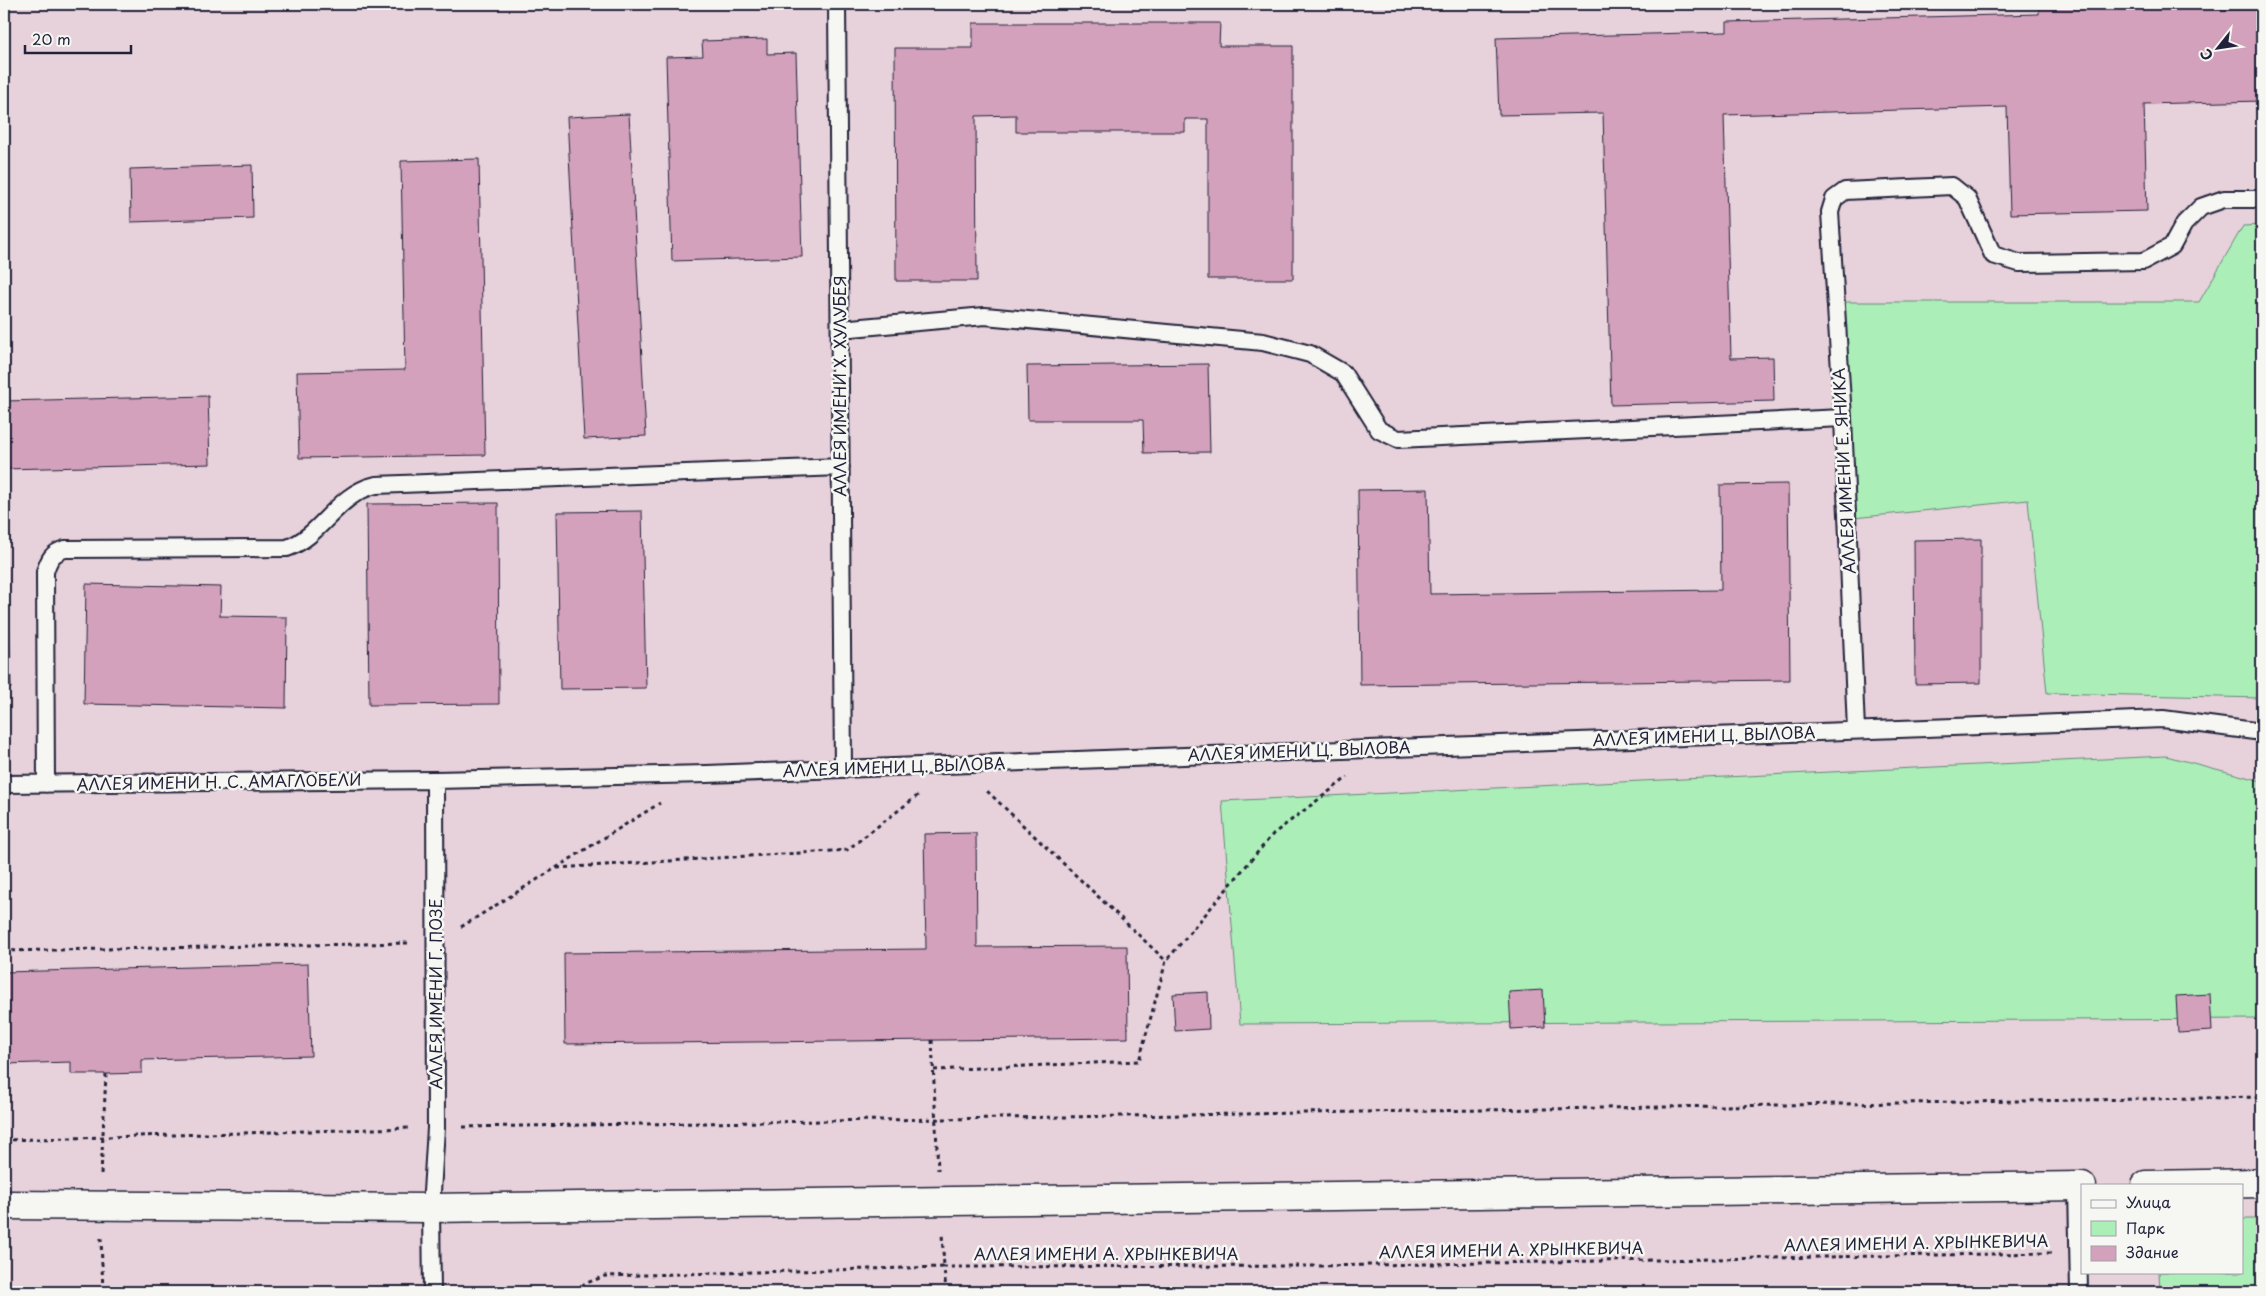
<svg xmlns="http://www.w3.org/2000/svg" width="2266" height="1296" viewBox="0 0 2266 1296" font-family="'Playpen Sans',sans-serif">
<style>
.built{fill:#e7d1da;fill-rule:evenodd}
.green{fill:#aceeb8;stroke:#67887a}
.building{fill:#d4a1bc;stroke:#22223b}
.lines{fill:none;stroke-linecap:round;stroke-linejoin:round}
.service-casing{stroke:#22223b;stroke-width:20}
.minor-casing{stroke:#22223b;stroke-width:31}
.path{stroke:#22223b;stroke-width:3;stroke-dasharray:4 4;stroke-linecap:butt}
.service{stroke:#f6f6f2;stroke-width:16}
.minor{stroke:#f6f6f2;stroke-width:28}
.labels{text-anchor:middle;stroke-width:5;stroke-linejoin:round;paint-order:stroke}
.street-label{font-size:16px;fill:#22223b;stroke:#f6f6f2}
</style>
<rect width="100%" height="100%" fill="#efe5e7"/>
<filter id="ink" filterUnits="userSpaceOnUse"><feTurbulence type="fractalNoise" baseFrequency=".02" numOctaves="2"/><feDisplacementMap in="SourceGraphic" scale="10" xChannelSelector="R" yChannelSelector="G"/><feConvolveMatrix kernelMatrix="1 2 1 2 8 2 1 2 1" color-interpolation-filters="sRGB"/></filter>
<g filter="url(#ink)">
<path class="built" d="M4 4H2262V1292H4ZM2082 1185H2242V1272H2082Z"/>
<path class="green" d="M2262 225V698L2047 693 2028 500 1844 519 1829 302H2199L2243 226Z
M2166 756 2262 781V1019L1240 1024 1222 801Z
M2242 1219H2262V1292H2160L2159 1272H2242Z"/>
<path class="building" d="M2039 4H2221V10L2262 9V101L2144 104 2147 211 2010 214 2007 107 1724 115 1731 358 1773 357 1774 401 1611 405 1603 113 1499 115 1496 38 1727 32V22L2039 14Z
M973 23H1220L1219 46H1293V279H1208V119H1185V132H1016V115L976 116 977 281H896L895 48H973Z
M767 39V54L796 53 802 257 672 261 666 57 703 56 702 41Z
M629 114 646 436 584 439 567 117Z
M479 159 485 455 299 458 297 372 405 370 401 161Z
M252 165 253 218 131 222 130 169Z
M1208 364 1210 452 1144 453 1143 420H1028L1027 366Z
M208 396 210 464 4 469V401Z
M1788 484 1790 680 1360 685 1358 490 1428 489 1430 594 1721 590 1720 485Z
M498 503 499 704 369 705 367 504Z
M642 511 646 688 560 689 557 512Z
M1981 539V683L1915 684 1914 540Z
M86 584 221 587 220 616 287 617 286 708 84 704Z
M4 613H9L11 688H4Z
M976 833 977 947 1127 946 1128 1038 565 1044 564 953 926 949 924 834Z
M308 964 311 1056 142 1060V1073L106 1074H71V1062L4 1064V972Z
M1543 990 1545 1027 1511 1029 1509 992Z
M1208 992 1209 1029 1175 1031 1173 994Z
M2210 994 2212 1031 2178 1033 2176 996Z"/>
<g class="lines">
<g class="service-casing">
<path id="service" d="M837 4 843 768
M840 329 985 316 1263 342 1310 354 1343 373 1379 430 1398 439 1843 418
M1856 730 1843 418 1830 212 1834 199 1845 191 1952 186 1967 198 1993 255 2019 263 2144 261 2172 246 2184 224 2201 207 2224 199H2262
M4 784 435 780 707 774 2163 719 2262 732
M46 784 45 572C49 559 52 553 65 549L287 548C322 536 336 494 376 485L841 467
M2077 1186 2079 1292
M432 1292 431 1208 436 1128 435 780"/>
</g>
<g class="minor-casing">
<path id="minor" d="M2146 1185 2262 1183
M4 1205 431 1208 2082 1186"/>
</g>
<path class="path" d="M987 791 1166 961
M557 868 847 850 921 793
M461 927 660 803
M4 951 410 943
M932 1040 938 1170
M934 1070 1139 1061 1166 961 1273 834 1348 777
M463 1127 2262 1097
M4 1140 409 1128
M101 1174 106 1074
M101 1238 103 1292
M576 1292 584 1284 605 1276 944 1267 942 1233
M946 1292 944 1267 1316 1266 2052 1253"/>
<use href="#service" class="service"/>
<use href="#minor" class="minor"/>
</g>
</g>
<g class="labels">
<g class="street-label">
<text transform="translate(840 386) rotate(-90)" y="6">АЛЛЕЯ ИМЕНИ Х. ХУЛУБЕЯ</text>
<text transform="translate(1844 471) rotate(-93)" y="6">АЛЛЕЯ ИМЕНИ Е. ЯНИКА</text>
<text transform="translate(1704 736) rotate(-2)" y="6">АЛЛЕЯ ИМЕНИ Ц. ВЫЛОВА</text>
<text transform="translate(1299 751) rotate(-2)" y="6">АЛЛЕЯ ИМЕНИ Ц. ВЫЛОВА</text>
<text transform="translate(894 767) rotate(-2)" y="6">АЛЛЕЯ ИМЕНИ Ц. ВЫЛОВА</text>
<text transform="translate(219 782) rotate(-1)" y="6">АЛЛЕЯ ИМЕНИ Н. С. АМАГЛОБЕЛИ</text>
<text transform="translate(436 994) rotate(-90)" y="6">АЛЛЕЯ ИМЕНИ Г. ПОЗЕ</text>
<text transform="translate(1916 1243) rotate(-1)" y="6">АЛЛЕЯ ИМЕНИ А. ХРЫНКЕВИЧА</text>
<text transform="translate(1511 1250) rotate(-1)" y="6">АЛЛЕЯ ИМЕНИ А. ХРЫНКЕВИЧА</text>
<text x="1106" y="1260">АЛЛЕЯ ИМЕНИ А. ХРЫНКЕВИЧА</text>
</g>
</g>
<rect width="2266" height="1296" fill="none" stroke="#f6f6f2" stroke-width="20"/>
<rect x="10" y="10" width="2246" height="1276" fill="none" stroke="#22223b" stroke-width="2" filter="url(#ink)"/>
<rect x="2081" y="1184" width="162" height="90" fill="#f6f6f2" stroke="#a1a1a9"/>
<rect x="2091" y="1200" width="25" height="8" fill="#f6f6f2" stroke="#a1a1a9"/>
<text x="2126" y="1208" font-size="15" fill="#22223b">Улица</text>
<rect x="2091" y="1221" width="25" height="15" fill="#aceeb8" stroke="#a1a1a9"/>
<text x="2126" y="1234" font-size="15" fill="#22223b">Парк</text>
<rect x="2091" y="1246" width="25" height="15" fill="#d4a1bc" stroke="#a1a1a9"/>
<text x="2126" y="1258" font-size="15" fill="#22223b">Здание</text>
<g transform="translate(2218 48) rotate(240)" stroke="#f6f6f2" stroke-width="4" paint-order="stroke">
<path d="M0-4L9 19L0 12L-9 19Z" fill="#22223b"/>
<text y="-8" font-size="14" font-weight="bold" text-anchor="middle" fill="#22223b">С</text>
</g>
<path d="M25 45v8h106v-8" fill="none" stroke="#22223b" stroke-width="2.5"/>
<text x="32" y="45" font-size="15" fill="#22223b" stroke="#f6f6f2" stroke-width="4" paint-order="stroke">20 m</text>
</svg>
